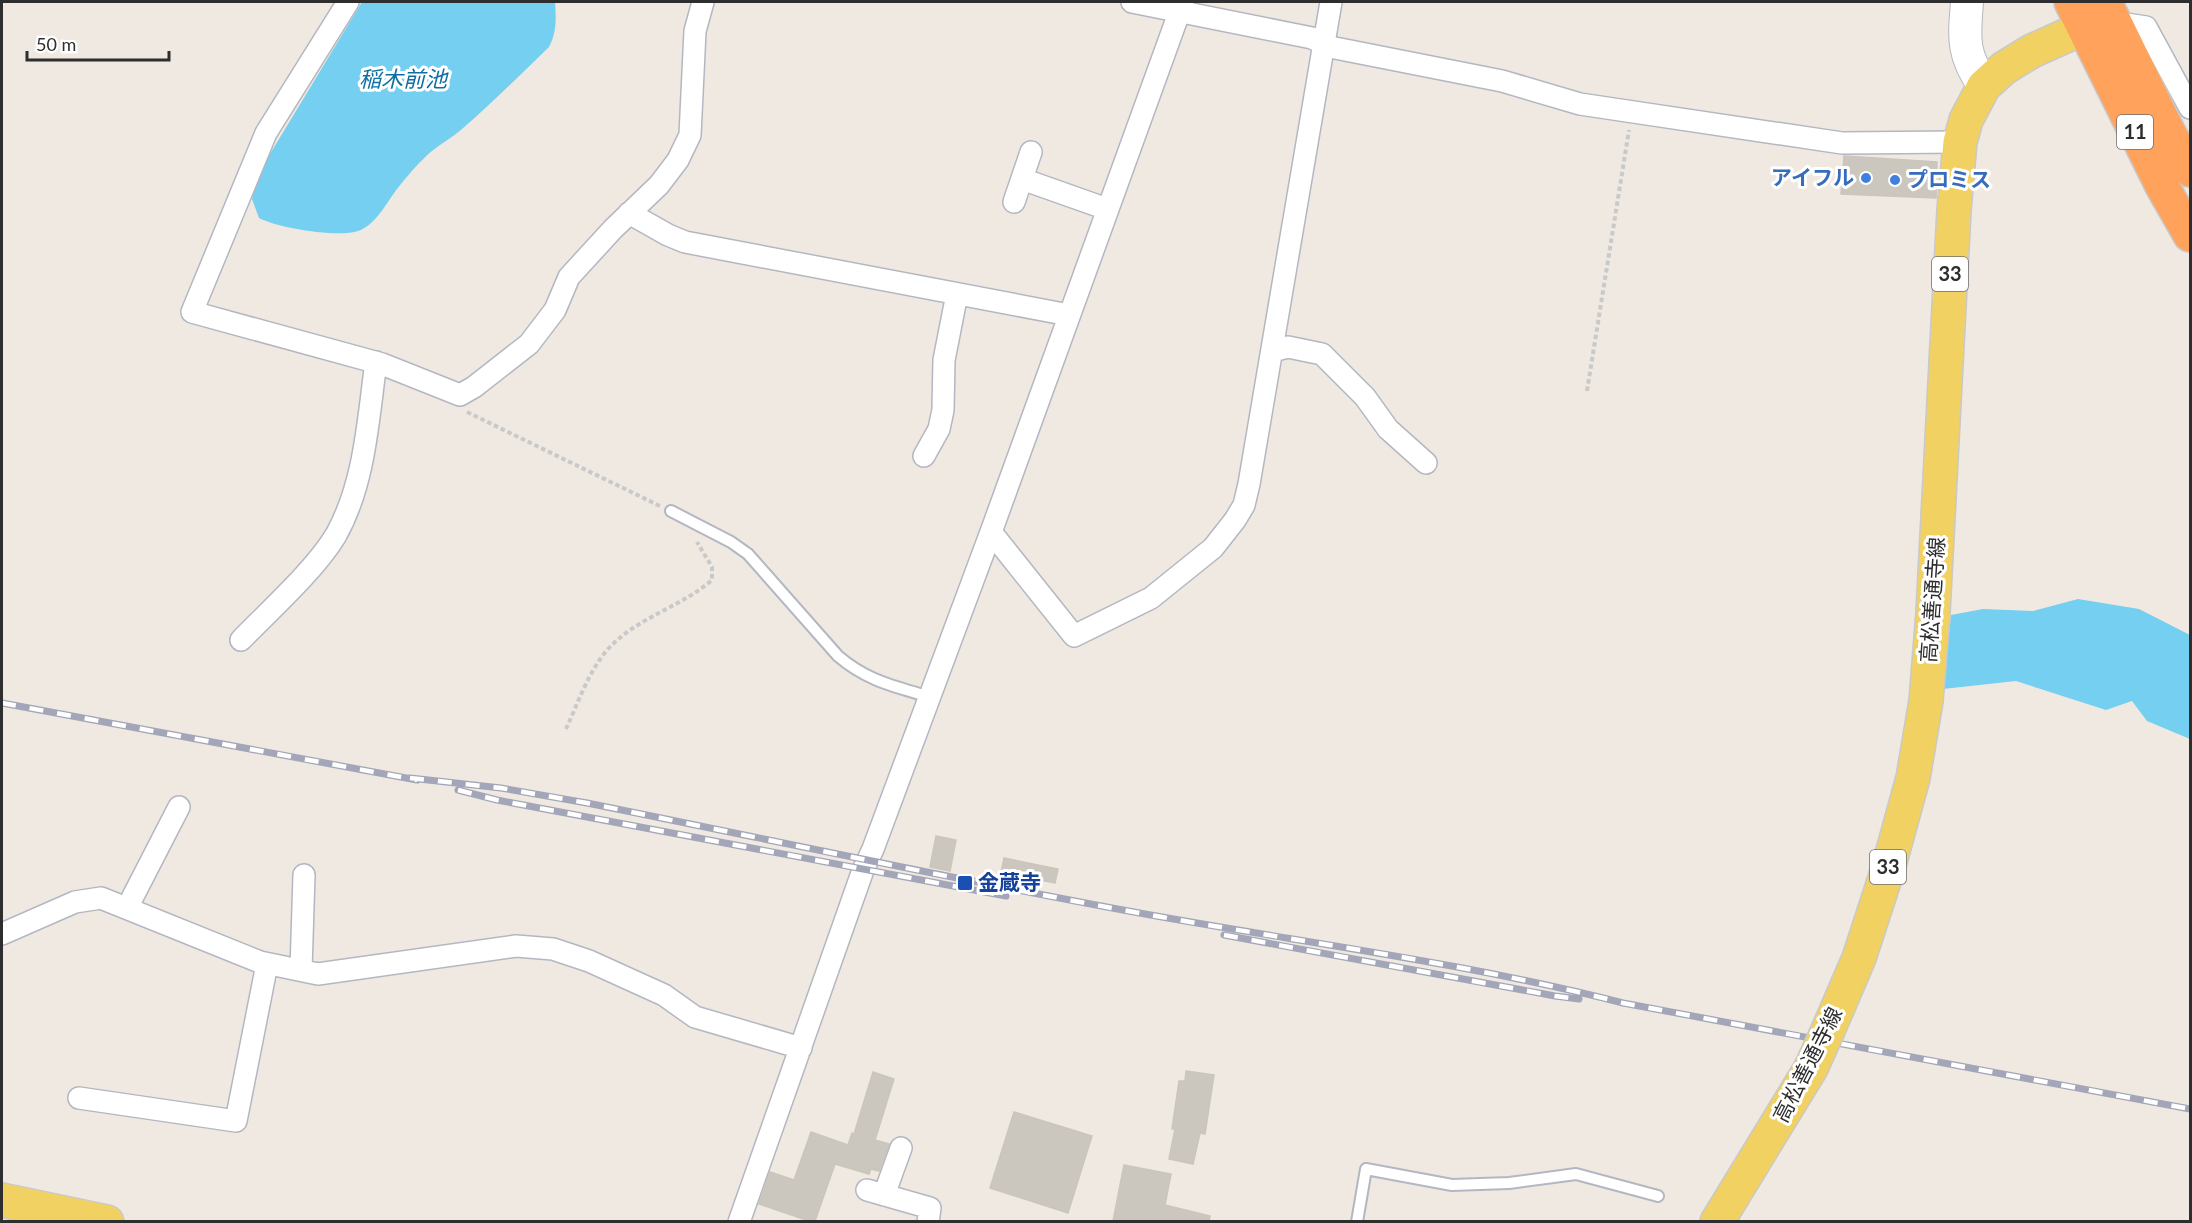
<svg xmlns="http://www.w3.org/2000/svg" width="2192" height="1223" viewBox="0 0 2192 1223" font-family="Lato,'Noto Sans JP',sans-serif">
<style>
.water{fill:#75cff0}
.building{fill:#cbc7bf;stroke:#cbc5ba;stroke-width:1.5}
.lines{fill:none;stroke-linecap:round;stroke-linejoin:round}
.lane-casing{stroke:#b4b7c1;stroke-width:14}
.street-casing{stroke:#b4b7c1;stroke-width:24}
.secondary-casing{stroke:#b4b7c1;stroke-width:34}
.primary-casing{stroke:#c9c9c9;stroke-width:36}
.highway-casing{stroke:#c9c9c9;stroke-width:36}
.path{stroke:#c9c9c9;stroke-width:4;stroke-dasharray:4.5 3;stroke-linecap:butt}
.lane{stroke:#fff;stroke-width:10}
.street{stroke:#fff;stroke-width:21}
.secondary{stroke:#fff;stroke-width:32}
.primary{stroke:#f2d163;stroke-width:33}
.highway{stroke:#ffa35c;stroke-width:33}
.rail-casing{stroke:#a3a6b8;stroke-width:7}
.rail{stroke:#fff;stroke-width:4.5;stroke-dasharray:14;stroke-linecap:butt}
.primary-bridge-casing{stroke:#c9c9c9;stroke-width:36;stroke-linecap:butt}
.primary-bridge{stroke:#f2d163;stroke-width:33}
.shop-dot{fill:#3f7fe0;stroke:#fff;stroke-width:2}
.transit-dot{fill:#1a4fb4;stroke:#fff;stroke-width:2}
.labels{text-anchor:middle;stroke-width:6;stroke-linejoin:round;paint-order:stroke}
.shield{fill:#fff;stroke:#6d6d6d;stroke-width:1.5}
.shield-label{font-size:20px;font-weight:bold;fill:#2e2e2e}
.shop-label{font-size:21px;font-weight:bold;fill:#366cbe;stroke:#fff;text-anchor:end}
.street-label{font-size:21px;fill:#2e2e2e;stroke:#fff}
.transit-label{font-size:21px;font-weight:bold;fill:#164399;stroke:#fff;text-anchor:start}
.water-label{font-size:22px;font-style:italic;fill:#0d6fa3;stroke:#fff}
</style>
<rect width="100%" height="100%" fill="#efe9e1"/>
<path class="water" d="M362 2H555C556 18 557 32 549 47 520 75 492 103 462 129 453 137 442 143 432 151 421 160 410 173 401 184 388 199 377 225 358 231 338 238 278 228 259 218L252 199 259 172Z
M2078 599 2139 609 2190 635V739L2147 721 2132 701 2106 710 2016 681 1943 689 1951 615 1983 609 2033 611Z"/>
<path class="building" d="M1844 156 1937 162 1936 198 1841 194Z
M936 836 956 840 950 871 930 867Z
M1004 858 1058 869 1055 883 1001 873Z
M1186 1071 1214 1075 1205 1134 1200 1133 1193 1164 1169 1159 1175 1129H1172L1179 1081H1185Z
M873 1072 894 1079 875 1140 889 1144 879 1171 871 1169 869 1174 835 1164 815 1221H809L759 1204 770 1172 794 1180 811 1132 848 1145 852 1133 854 1134Z
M1014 1112 1092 1136 1068 1213 990 1188Z
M1124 1165 1171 1174 1165 1205 1210 1216 1209 1221H1113Z"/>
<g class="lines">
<g class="lane-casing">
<path id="lane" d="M671 511 731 542 748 554 838 656C867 681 894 686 930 697
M1357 1222 1366 1169 1452 1185 1509 1183 1576 1174 1658 1196"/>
</g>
<g class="street-casing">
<path id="street" d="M348 2 266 133 192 312 382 364 460 395 474 387 529 344 555 310 569 277 613 229 659 185 678 160 690 135 695 31 703 2
M1132 2 1312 38 1330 47 1502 81 1580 104 1842 143 1960 142
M2113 22 2146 27 2190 108
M1022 179 1107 209
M1014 202 1031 152
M629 213 668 235 685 242 1069 315
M1272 351 1288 347 1322 354 1365 397 1388 429 1426 463
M924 456 939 429 943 410 944 360 957 294
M991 532 1074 636 1151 598 1213 548 1235 520 1244 505 1249 484 1331 2
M241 640C270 610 315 570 336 535 365 483 368 420 376 362
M127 908 179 807
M2 934 75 902 101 898 260 962 318 974 516 946 553 949 589 961 664 995 695 1017 801 1048
M301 970 304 875
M79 1098 236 1121 267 964
M867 1190 930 1208 928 1222
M884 1195 901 1148
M739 1222 863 870 873 849 991 532 1183 2"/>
</g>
<g class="secondary-casing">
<path id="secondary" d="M1967 2C1964 39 1962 54 1984 86"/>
</g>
<g class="primary-casing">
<path id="primary" d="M1829 1028 1859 958 1888 869 1913 778 1926 701 1933 613 1954 210 1960 142 1966 120 1984 86 2004 68 2032 51 2083 28 2112 23
M2 1200 107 1222
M1717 1222 1811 1068"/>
</g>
<g class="highway-casing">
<path id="highway" d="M2071 2 2162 186 2190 235
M2105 2 2168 131 2190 170"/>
</g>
<path class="path" d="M1587 391 1629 130
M467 412 660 506
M566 729C578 703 589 670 609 648 638 617 681 607 712 580V567L697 542"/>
<use href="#lane" class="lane"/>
<use href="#street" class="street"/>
<use href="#secondary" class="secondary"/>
<use href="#primary" class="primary"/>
<use href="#highway" class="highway"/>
<g class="rail-casing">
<path id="rail" d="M2 703 417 780
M410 778 501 788 587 803C766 839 944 877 1123 910 1290 941 1459 961 1623 1003L2190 1109
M458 790 497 800 1006 896
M1224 935 1555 996 1579 999"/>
</g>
<use href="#rail" class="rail"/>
<g class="primary-bridge-casing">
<path id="primary-bridge" d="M1811 1068 1829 1028"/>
</g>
<use href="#primary-bridge" class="primary-bridge"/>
</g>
<g class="shop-dot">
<circle cx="1866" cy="178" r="6"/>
<circle cx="1895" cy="180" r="6"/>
</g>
<rect class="transit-dot" x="957" y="875" width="16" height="16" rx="3"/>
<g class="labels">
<g class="shield">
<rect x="2117" y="115" width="36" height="34" rx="4.5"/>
<rect x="1932" y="257" width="36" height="34" rx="4.5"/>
<rect x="1870" y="850" width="36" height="34" rx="4.5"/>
</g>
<g class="shield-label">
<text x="2135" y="139">11</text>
<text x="1950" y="281">33</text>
<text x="1888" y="874">33</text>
</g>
<g class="shop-label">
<text x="1854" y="185">アイフル</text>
<text x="1907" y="187" text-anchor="start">プロミス</text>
</g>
<g class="street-label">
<text transform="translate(1933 600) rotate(-86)" y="7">高松善通寺線</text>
<text transform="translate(1808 1065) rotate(-63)" y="7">高松善通寺線</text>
</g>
<g class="transit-label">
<text x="978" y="890">金蔵寺</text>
</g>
<g class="water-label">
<text x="403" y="87">稲木前池</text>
</g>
</g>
<rect width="2192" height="1223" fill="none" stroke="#2e2e2e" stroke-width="6"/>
<path d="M27 51v9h142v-9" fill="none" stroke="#2e2e2e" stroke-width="3"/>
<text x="36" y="51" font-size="18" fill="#2e2e2e" stroke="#ffffff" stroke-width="4.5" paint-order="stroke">50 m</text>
</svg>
